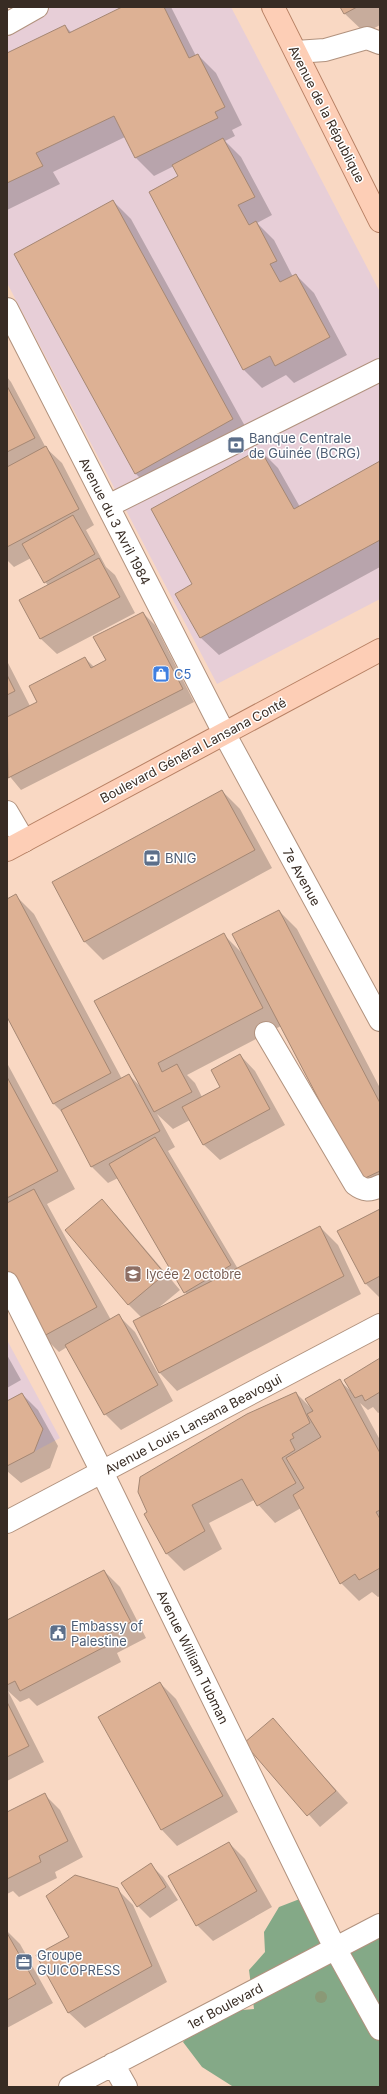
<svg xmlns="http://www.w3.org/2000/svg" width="387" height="2094" viewBox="0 0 387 2094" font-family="Inter,sans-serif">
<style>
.commercial{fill:#e7ced7}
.forest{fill:#84a987}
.shadow{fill:#0003}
.building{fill:#ddb194;stroke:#a58773}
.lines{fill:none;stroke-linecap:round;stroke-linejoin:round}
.minor-casing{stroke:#b1927e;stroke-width:24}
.major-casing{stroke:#b78064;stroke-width:24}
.minor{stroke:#fff;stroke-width:22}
.major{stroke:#fdceb6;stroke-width:22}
.tree{fill:#8a9976}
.labels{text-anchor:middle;stroke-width:3;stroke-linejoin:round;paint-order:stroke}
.street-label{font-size:13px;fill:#382c24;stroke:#fff}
.service-label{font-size:13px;fill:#4e5e75;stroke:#fff;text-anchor:start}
.shop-label{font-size:13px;fill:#366cbe;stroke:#fff;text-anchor:start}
.education-label{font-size:13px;fill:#785e54;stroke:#fff;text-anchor:start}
</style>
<rect width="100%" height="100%" fill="#f9d8c3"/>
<path class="commercial" d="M49 7H231L380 292V599L217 684 7 283V29Z
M7 1340 60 1438 7 1466Z"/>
<path class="forest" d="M310 1895 332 1917 347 1947 380 1927V2087L232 2086 202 2067 183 2042 208 2013 254 2009 249 1970 265 1952 264 1932 279 1907Z"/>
<path class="shadow" d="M124 7H171L196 56 198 55 216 73 242 125 232 130 235 136 225 141 241 157 272 215 257 223 274 240 293 277 296 275 314 293 347 355 294 383 286 375 262 388 244 370 150 193 180 177 174 166 154 176 136 158 125 137 53 172 60 184 7 210V54L65 26 72 33Z
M341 7H380V25L365 33 344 13Z
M113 201 131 219 251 437 153 491 135 473Z
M7 377 11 382 46 448 62 463 94 525 86 530 106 567 115 575 135 613 57 654 41 639 21 600 48 586 31 558 14 567 7 560Z
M260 450 278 468 300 507 380 463V567L219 655 201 638 193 585Z
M143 613 155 625 194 702 21 790 7 773V661L30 706 38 702 85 658 94 667 107 661Z
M222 791 240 809 272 868 103 960 85 942 53 883Z
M16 896 34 914 122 1079 129 1075 142 1088 223 934 243 954 279 911 297 929 380 1088V1198L362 1180 281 1026 187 1075 195 1083 202 1097 221 1087 240 1055 255 1071 285 1125 220 1160 204 1145 190 1120 173 1129 157 1114 175 1147 168 1151 238 1269 320 1227 338 1245 361 1294 177 1391 159 1372 142 1318 128 1304 102 1200 117 1216 180 1290 157 1309 187 1295 118 1178 108 1183 92 1167 63 1113 54 1104 7 1015V900Z
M7 1063 75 1189 47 1204 111 1320 119 1316 135 1332 173 1401 121 1430 105 1414 67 1347 59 1352 43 1336 7 1269Z
M380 1210V1298L366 1284 338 1232Z
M7 1355 21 1380 7 1388Z
M380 1359V1412L378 1413 373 1407 368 1410 360 1403 380 1440V1596L378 1597 372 1592 359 1601 341 1583 301 1508 275 1523 254 1500 209 1523 222 1549 184 1571 166 1553 149 1512 141 1477 248 1415 296 1393 312 1409 339 1380 352 1392Z
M22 1394 38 1410 58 1446 50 1468 21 1483 7 1471V1403Z
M104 1571 120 1587 146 1638 117 1653 121 1662 37 1706 29 1698 20 1702 8 1691 44 1762 7 1781V1621Z
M160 1683 176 1699 238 1812 177 1846 162 1830Z
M273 1720 348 1803 320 1827 246 1744Z
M44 1794 60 1810 83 1857 55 1872 57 1878 19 1897 13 1891 7 1894V1813Z
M229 1843 245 1859 272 1907 213 1941 197 1925Z
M151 1865 163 1877 178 1900 150 1918 138 1906Z
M117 1889 133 1905 167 1982 85 2028 69 2013 37 1956 70 1937Z
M7 1931 20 1944 53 2003 7 2028Z"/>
<path class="building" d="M122 7H164L189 58 198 54 225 107 215 112 218 118 135 158 114 116 36 153 43 166 7 183V53L65 25 69 33Z
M340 7H357L344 14Z
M223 138 255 197 238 205 249 225 256 221 277 261 270 264 280 282 296 274 330 337 275 366 270 356 243 370 149 192 178 176 172 165Z
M113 200 233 419 135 474 14 254Z
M7 386 35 438 7 452Z
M46 446 79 509 7 547V467Z
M260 449 294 509 380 461V540L200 638 175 594 192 584 151 509Z
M73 515 95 554 44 583 22 544Z
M99 558 120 597 40 639 19 600Z
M143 612 183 689 8 778 7 717 37 702 29 686 85 657 91 668 106 660 93 637Z
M7 675 15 691 7 695Z
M222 790 255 850 84 942 52 882Z
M16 894 111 1073 53 1104 7 1017V899Z
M279 910 380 1103V1171L361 1180 232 934Z
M224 933 263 1008 158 1063 162 1072 177 1064 192 1092 154 1112 94 1001Z
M240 1054 270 1109 203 1145 182 1107 220 1087 211 1070Z
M129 1074 160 1131 91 1167 61 1110Z
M7 1077 58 1171 7 1198Z
M155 1137 231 1265 184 1293 109 1164Z
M34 1189 97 1307 42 1337 7 1271V1203Z
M102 1199 165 1274 128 1305 65 1230Z
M380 1209V1276L365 1284 337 1231Z
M320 1226 344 1276 159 1373 133 1321Z
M119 1314 158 1385 104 1415 65 1345Z
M380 1358V1392L365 1401 362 1395 355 1398 344 1380Z
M340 1379 380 1453V1510L376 1512 380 1519V1568L359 1580 355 1574 340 1584 293 1495 304 1488 286 1458 321 1437 307 1414 313 1411 305 1399Z
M296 1392 310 1423 292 1434 294 1438 290 1440 295 1450 282 1458 296 1483 257 1506 242 1479 192 1505 205 1531 166 1554 144 1514 147 1512 138 1492 140 1477 247 1414Z
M22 1393 43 1429 34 1452 7 1466V1401Z
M104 1570 131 1622 102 1637 106 1646 20 1691 15 1681 7 1685V1620Z
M160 1682 223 1796 161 1830 98 1717Z
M7 1702 29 1746 7 1757Z
M273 1718 336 1791 307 1816 244 1743Z
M45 1793 68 1841 39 1856 41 1862 7 1879V1812Z
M229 1842 257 1891 196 1926 168 1876Z
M151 1863 166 1887 137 1907 121 1883Z
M75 1875 118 1888 152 1966 68 2013 36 1955 69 1937 46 1896Z
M7 1933 36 1984 7 2000Z"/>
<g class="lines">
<g class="minor-casing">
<path id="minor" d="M7 24 37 7
M296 52 325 50 367 38 380 43
M7 309 224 733 380 1020
M108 506 380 370
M7 812 24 841
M266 1033 355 1184C364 1191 370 1191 380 1186
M7 1283 102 1472 335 1948 380 2029
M7 1522 380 1325
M113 2064 126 2087
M70 2087 380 1925"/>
</g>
<g class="major-casing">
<path id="major" d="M273 7 380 221
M7 850 380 650"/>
</g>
<use href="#minor" class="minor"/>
<use href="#major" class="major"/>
</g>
<circle class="tree" cx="321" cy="1997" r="6"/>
<defs>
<g id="bank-square" transform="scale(0.9)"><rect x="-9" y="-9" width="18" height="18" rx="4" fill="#5c6f8a" stroke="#fff"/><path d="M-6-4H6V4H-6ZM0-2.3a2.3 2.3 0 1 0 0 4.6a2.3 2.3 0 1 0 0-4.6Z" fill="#fff"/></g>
<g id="shop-square" transform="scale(0.9)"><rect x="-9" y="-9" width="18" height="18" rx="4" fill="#3f7fe0" stroke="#fff"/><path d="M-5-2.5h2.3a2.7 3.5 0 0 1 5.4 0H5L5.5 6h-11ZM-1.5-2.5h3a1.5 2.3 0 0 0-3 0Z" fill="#fff"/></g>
<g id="school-square" transform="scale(0.9)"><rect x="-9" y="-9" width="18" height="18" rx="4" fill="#8d6e63" stroke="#fff"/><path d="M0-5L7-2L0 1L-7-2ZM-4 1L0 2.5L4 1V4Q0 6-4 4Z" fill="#fff"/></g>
<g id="civic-square" transform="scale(0.9)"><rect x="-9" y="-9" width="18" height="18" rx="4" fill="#5c6f8a" stroke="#fff"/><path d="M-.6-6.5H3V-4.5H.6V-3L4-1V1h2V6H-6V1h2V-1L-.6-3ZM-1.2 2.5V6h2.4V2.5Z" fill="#fff"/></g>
<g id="office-square" transform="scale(0.9)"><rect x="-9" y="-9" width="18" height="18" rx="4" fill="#5c6f8a" stroke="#fff"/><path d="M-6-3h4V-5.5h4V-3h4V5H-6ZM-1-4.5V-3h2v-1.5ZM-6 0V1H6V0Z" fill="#fff"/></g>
</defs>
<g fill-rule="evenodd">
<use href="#bank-square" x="236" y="445"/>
<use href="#shop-square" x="161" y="674"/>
<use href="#bank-square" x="152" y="858"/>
<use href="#school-square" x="133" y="1274"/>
<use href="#civic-square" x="58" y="1633"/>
<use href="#office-square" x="24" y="1962"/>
</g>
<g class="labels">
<g class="street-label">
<text transform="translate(327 114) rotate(63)" y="5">Avenue de la République</text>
<text transform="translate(115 521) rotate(63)" y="5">Avenue du 3 Avril 1984</text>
<text transform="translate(193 750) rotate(-28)" y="5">Boulevard Général Lansana Conté</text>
<text transform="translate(302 877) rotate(61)" y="5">7e Avenue</text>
<text transform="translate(193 1424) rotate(-28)" y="5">Avenue Louis Lansana Beavogui</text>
<text transform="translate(193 1657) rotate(64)" y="5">Avenue William Tubman</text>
<text transform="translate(225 2006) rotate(-28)" y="5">1er Boulevard</text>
</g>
<g class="service-label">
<text x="249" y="443">Banque Centrale<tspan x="249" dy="15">de Guinée (BCRG)</tspan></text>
<text x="165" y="863">BNIG</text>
<text x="71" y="1631">Embassy of<tspan x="71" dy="15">Palestine</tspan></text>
<text x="37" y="1960">Groupe<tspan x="37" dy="15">GUICOPRESS</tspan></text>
</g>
<g class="shop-label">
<text x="174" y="679">C5</text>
</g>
<g class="education-label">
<text x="146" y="1279">lycée 2 octobre</text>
</g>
</g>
<rect width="387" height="2094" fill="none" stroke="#382c24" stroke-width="16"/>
</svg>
